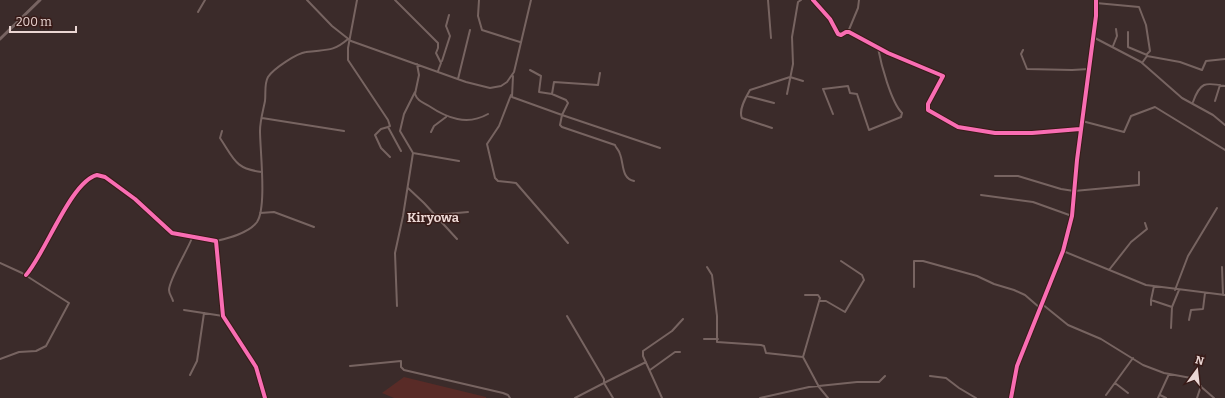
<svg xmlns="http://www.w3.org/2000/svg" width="1225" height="398" viewBox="0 0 1225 398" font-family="Bitter,serif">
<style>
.green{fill:#592b27}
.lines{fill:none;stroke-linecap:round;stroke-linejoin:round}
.minor{stroke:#776461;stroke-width:2}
.major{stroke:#776462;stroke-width:3}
.cycleway-casing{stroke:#381b18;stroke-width:6}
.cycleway{stroke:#f96db3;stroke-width:4}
.labels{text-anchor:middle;stroke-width:3;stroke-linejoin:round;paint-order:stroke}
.quarter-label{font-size:13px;font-weight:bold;fill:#ead6d3;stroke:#381b18}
</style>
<rect width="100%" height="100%" fill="#3b2b2a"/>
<path class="green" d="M404 377 486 397V398H394L382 393Z"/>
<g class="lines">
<path class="minor" d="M307 0 332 26 351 41 466 82 490 88 501 86 507 82 514 72 531 0
M357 0 348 48V60L388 120 390 126 388 127 401 151
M395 0 438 43V48L436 53 441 63 438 71
M479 0 478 16 482 30 520 42
M768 0 771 38
M813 0 830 19 838 34 841 35 846 32H849L888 53 943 76 928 104V110L958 127 995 133H1032L1080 129
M1096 3 1139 7 1146 25 1150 51 1147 54
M198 12 205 0
M848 32 858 8 859 0
M1128 32V47L1147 55
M1093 37 1141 62 1182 98 1213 115 1225 125
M1113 46 1117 36 1116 29
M1023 50 1021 54 1027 69 1072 70 1089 69
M442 61 450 36 446 26 449 15
M1142 63 1147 56 1180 62 1202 70 1206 61 1225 59
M417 64 419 75 415 94C418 102 423 102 429 106 447 118 467 126 488 114
M530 70 541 76 539 92 552 94
M513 76 512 97 562 115 568 103 566 100 552 94 554 82 598 85 600 73
M458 79 470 30
M415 92 404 114 400 131 413 153 459 161
M787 94 793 64 792 37 798 2 801 0
M511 95 499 126 487 144 495 178 498 181 516 183 568 243
M747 96 774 103
M1215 101 1220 85
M1193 102C1200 82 1205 82 1225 86
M833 114 823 89 848 86 850 93 857 94 869 130 901 117 902 113C891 102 881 64 878 48
M262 118 344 131
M1082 121 1124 132 1131 116 1155 107 1225 150
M388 127 381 129 375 135 381 148 390 157
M772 128 742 118C738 110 746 97 750 90L790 77 803 81
M222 131 220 138C234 159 235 169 262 172
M431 132 434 126 446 117
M995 176H1018L1061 189 1074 191 1139 185V172
M634 181C621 178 624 164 620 154 619 150 616 148 615 145L562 127 560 125 562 115 660 148
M408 188 424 203 457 239
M981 195 1033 202 1072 216
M260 213 274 212 314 227
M435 215 468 212
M216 241C229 238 249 233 257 222 267 207 260 150 260 131 260 121 263 111 265 101 266 93 264 84 268 77 273 69 297 53 306 52 325 49 332 53 348 39
M1063 251 1146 285 1225 295
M0 263 22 273 69 303 46 346 36 351 19 352 0 359
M707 267 712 275 717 316V342L761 345 764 346 766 353 803 357
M1222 267 1223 295
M1109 270 1131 242 1147 229 1145 223
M26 275C45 254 71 181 97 175L105 177 135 199 172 233 216 241 223 316 256 367 265 398
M1154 286 1151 300 1172 307
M914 287V261H923L977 276 994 284 1014 290 1025 295 1040 308
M1175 290 1188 256 1217 208
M805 295H818L820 298 803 357 819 387 828 398
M1151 300V305
M173 301C172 297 169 294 169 290 169 280 187 251 192 238
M820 301H826L845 312 864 280 862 275 841 261
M1042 304 1068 325 1101 339 1143 365 1164 373 1191 378 1214 398
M397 306 395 253 403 216 413 153
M184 310 223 316
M567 316 604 379V383L575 398
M1189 320 1191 310 1203 309 1205 293
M1171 328 1172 307 1179 290
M704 339H718
M350 366 401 361V367L404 370 503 393 508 395 510 398
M650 370 675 352H680
M190 375 197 361 204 313
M930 376 946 378 959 388 976 398
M1115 383 1128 393
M1106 395 1133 358
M1160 395 1166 398
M613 398 604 383 646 362
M662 398 643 356V351L672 331 683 319
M760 398 809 387 857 382H879L885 376
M1011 398 1017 366 1063 251 1072 216 1077 160 1096 16V0
M1158 398 1169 374
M1197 398 1201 386"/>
<path class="major" d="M0 39 40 0"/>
<g class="cycleway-casing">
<path id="cycleway" d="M813 0 830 19 838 34 841 35 846 32H849L888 53 943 76 928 104V110L958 127 995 133H1032L1080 129
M26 275C45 254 71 181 97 175L105 177 135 199 172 233 216 241 223 316 256 367 265 398
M1011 398 1017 366 1063 251 1072 216 1077 160 1096 16V0"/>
</g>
<use href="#cycleway" class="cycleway"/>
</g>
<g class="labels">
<g class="quarter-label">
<text x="433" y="222">Kiryowa</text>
</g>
</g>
<g transform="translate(1197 370) rotate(15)" stroke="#381b18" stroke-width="3" paint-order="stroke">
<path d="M0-3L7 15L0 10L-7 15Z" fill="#ead6d3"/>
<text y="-6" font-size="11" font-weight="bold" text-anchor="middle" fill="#ead6d3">N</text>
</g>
<path d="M10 26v6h66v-6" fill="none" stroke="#ead6d3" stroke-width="2"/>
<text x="16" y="26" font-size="12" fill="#ead6d3" stroke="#381b18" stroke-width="3" paint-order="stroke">200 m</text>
</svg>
